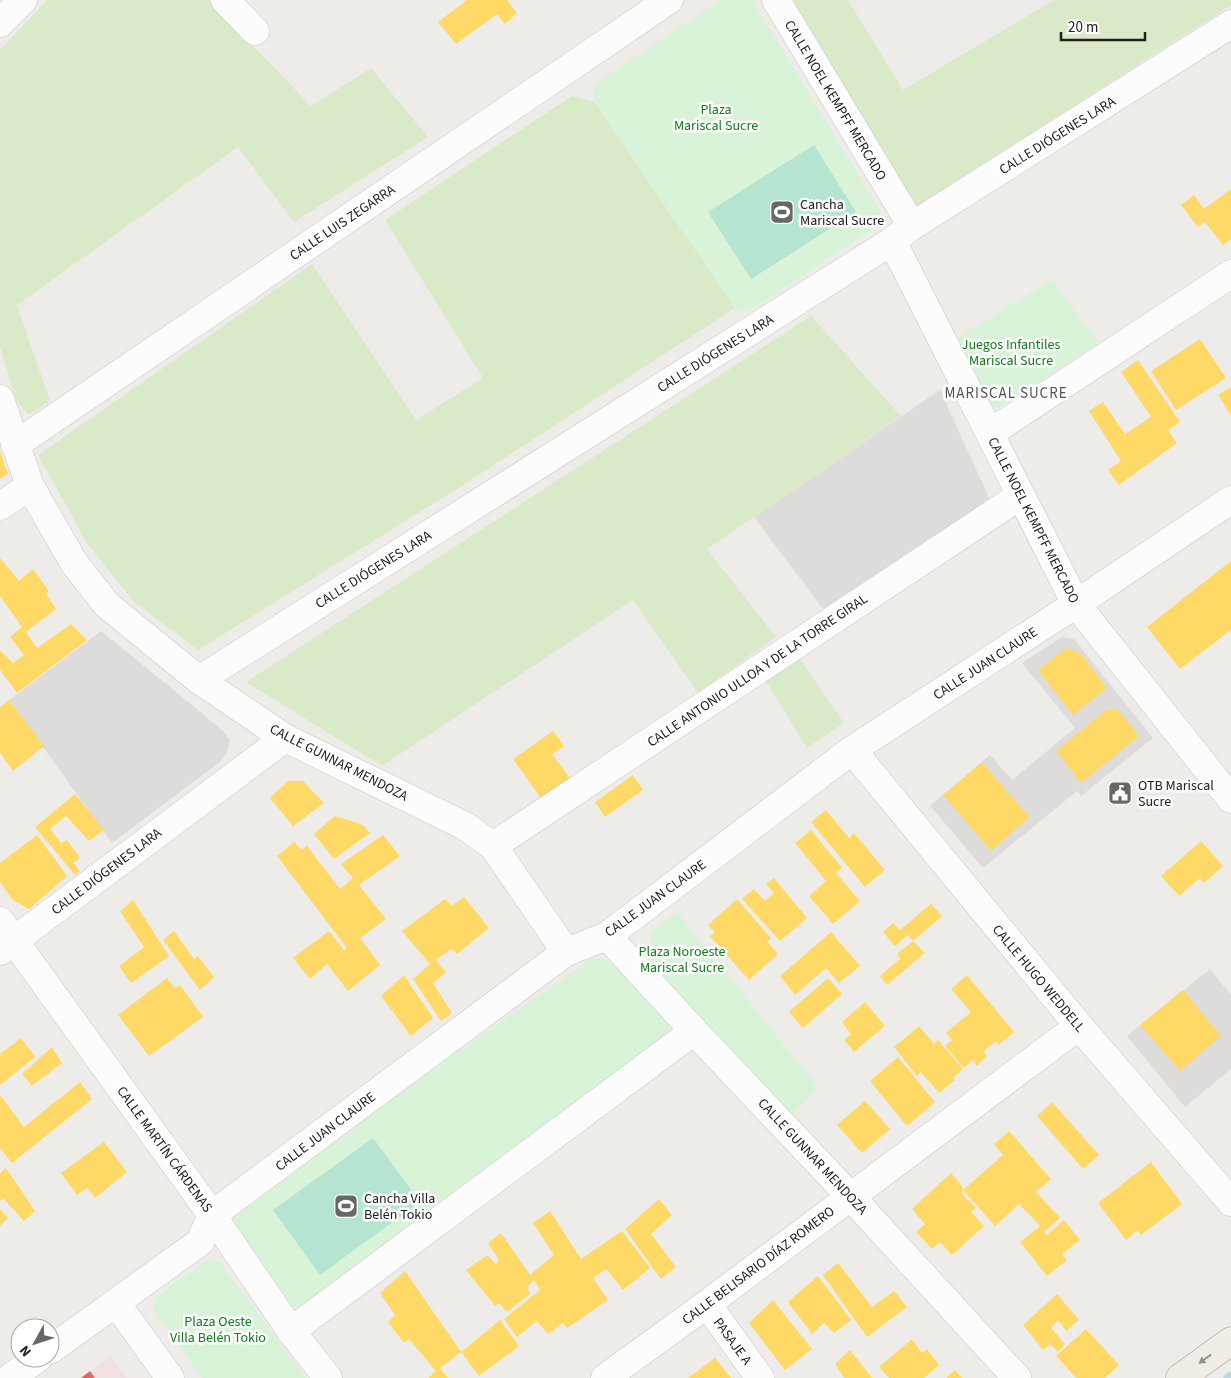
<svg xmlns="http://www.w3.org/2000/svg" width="1231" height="1378" viewBox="0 0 1231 1378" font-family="'Source Sans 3',sans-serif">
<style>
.residential{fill:#dddcda}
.commercial{fill:#efe1df}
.grass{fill:#daeac9}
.park{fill:#d8f3d8}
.pitch{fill:#b5e4d1}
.homes{fill:#ffd966}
.shops{fill:#e06666}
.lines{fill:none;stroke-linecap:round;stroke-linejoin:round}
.stream{stroke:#bed8e1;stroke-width:9}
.minor-casing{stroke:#c7c6c5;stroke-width:29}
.major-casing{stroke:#a49b85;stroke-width:29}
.minor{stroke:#fcfcfc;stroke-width:28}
.major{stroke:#f1ede6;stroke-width:28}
.oneway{fill:#93918d}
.labels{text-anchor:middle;stroke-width:5;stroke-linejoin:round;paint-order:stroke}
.street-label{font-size:14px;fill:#202020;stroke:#fff}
.park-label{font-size:14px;fill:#0f7d1a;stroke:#fff}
.poi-label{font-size:14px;fill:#202020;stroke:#fff;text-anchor:start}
.neighbourhood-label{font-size:15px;letter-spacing:1px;fill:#535353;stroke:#fff}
</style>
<rect width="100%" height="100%" fill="#eeece9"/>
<path class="residential" d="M940 390 990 500 823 609 754 517Z
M101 631 181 696 223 731 230 740 227 752 221 761 112 843 9 700Z
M1062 637 1074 639 1153 738 1081 796 1077 791 983 868 930 806 990 755 1012 780 1075 728 1022 663Z
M1210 969 1231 995V1069L1185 1107 1127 1036Z"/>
<path class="commercial" d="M111 1356 127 1378H81Z"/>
<path class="grass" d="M47 0H209L311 106 371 68 428 137 294 222 238 147 17 305 50 401 28 415 16 400 0 347V50Z
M791 0H848L903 90 1054 0H1231V5L916 207Z
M572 96 594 102 735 308 460 487 198 650 134 602 87 543 38 455 312 264 416 420 483 378 385 220Z
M811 316 901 416 707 549 776 637 698 693 633 600 382 766 246 682Z
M799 658 844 723 807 748 765 680Z"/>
<path class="park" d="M720 0H752L880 210 882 218 877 226 756 306 744 311 735 308 594 102 593 93 595 84Z
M1052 280 1099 343 991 413 957 338Z
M677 912 819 1088 791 1115 650 963 651 932Z
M592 958 603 959 615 965 669 1022 668 1032 661 1042 304 1304 298 1308 291 1307 238 1230 234 1217 239 1206Z
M207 1260 220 1262 306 1378H202L157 1316 153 1306 156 1297Z"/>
<path class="pitch" d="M814 145 856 212 751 279 708 212Z
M373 1138 420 1202 320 1275 273 1210Z"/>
<path class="homes" d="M467 0H507L517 13 505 24 497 14 456 44 438 22Z
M1231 189V239L1223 245 1205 222 1198 227 1181 205 1194 195 1204 209Z
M1200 339 1226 378 1176 410 1151 371Z
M1138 360 1180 422 1168 430 1177 443 1119 485 1108 470 1121 461 1089 411 1103 402 1125 434 1151 417 1121 372Z
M1231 387V416L1218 395Z
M0 451 8 474 0 479Z
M0 558 19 581 33 569 49 591 46 594 56 609 26 632 37 648 71 624 87 640 17 693 0 670V650L13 663 24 655 10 637 22 627 0 596Z
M1231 561V630L1180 669 1147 627Z
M1067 648 1081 654 1107 688 1073 715 1038 670Z
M9 700 44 746 13 771 0 753V707Z
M1106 710H1118L1139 736 1081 783 1056 751Z
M553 731 564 746 552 754 572 781 543 801 513 759Z
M982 762 1029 817 991 851 943 795Z
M633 775 643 790 605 817 595 802Z
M288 781H303L324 803 293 826 270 798Z
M75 794 104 830 89 841 66 816 50 829 61 843 67 840 80 858 73 863 80 871 75 875 35 827Z
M826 810 849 838 854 833 885 870 865 887 811 822Z
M335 816 363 825 370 833 334 859 314 834Z
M811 830 842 868 836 873 860 901 833 924 809 896 826 881 795 843Z
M37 835 67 876 29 909 13 900 0 882V863Z
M383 835 400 856 359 885 386 919 360 938 380 965 348 991 327 964 310 979 293 958 329 931 344 950 347 948 277 856 294 842 302 850 307 846 340 889 353 878 341 864Z
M1201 841 1223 866 1204 883 1200 878 1179 896 1161 876Z
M774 878 807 918 780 941 742 899 754 889 765 901 774 893 766 884Z
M464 897 489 928 457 954 451 949 436 960 446 972 433 983 452 1013 441 1021 413 979 430 964 402 931 445 899 452 906Z
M737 899 771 938 767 942 778 954 749 980 710 936 715 932 708 925Z
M133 900 169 956 131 983 119 966 144 947 120 911Z
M931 904 942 916 913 941 925 953 887 985 880 976 900 959 897 954 913 941 908 935 895 946 883 932 893 923 900 930Z
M174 931 194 959 198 956 214 977 200 990 163 940Z
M831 932 860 966 839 983 826 968 795 995 780 976Z
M404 975 433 1018 411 1036 381 996Z
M967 975 1014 1032 999 1045 996 1041 983 1052 987 1056 977 1066 973 1060 964 1068 945 1046 952 1040 946 1033 971 1012 951 989Z
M167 978 175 988 180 985 203 1017 149 1056 118 1015Z
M828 978 842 994 803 1028 789 1012Z
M1183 990 1221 1036 1180 1071 1140 1025Z
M865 1002 885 1026 854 1052 844 1040 851 1034 842 1022Z
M919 1026 934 1044 938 1040 963 1069 953 1078 955 1080 939 1093 921 1072 917 1076 894 1047Z
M21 1038 35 1057 0 1085V1054Z
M52 1047 62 1063 32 1086 22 1074Z
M898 1057 935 1102 907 1126 870 1081Z
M80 1082 92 1099 12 1163 0 1148V1095L24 1127Z
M865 1101 890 1129 862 1153 837 1125Z
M1052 1102 1099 1155 1083 1169 1037 1116Z
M1009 1131 1051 1179 1036 1192 1060 1218 1044 1232 1047 1235 1064 1220 1080 1240 1062 1254 1067 1260 1047 1276 1020 1242 1040 1226 1019 1204 995 1226 963 1190 1003 1155 994 1144Z
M104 1142 127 1172 95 1198 87 1188 77 1195 61 1173Z
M1151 1162 1182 1204 1141 1235 1138 1230 1126 1240 1098 1203Z
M6 1168 35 1211 24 1221 3 1198 0 1201V1173Z
M951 1173 962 1186 963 1190 962 1194 976 1208 971 1212 984 1226 952 1255 940 1242 932 1249 916 1232 925 1224 912 1209Z
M659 1199 672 1215 651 1234 676 1267 661 1279 625 1229Z
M0 1209 8 1218 0 1226Z
M550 1211 581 1259 622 1231 650 1268 623 1290 606 1269 593 1278 608 1300 567 1328 563 1323 548 1334 537 1321 517 1337 504 1319 540 1290 534 1280 527 1287 530 1294 507 1312 499 1303 495 1306 466 1270 487 1255 496 1264 499 1260 488 1243 501 1233 530 1275 554 1255 533 1223Z
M838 1263 872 1307 894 1291 907 1307 867 1337 823 1275Z
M405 1271 461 1352 440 1368 448 1378H428L436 1371 409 1339 404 1343 388 1322 395 1315 380 1293Z
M818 1276 851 1320 834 1333 824 1323 812 1334 788 1302Z
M1057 1294 1079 1320 1066 1331 1058 1320 1051 1328 1065 1344 1058 1352 1050 1344 1043 1350 1023 1325Z
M773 1300 812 1349 785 1370 749 1323Z
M500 1320 519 1346 479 1376 461 1352Z
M1086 1329 1119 1365 1105 1378H1076L1056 1356Z
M912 1339 922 1353 927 1349 939 1365 924 1378H889L879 1367Z
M850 1350 872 1378H844L835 1364Z
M715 1358 731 1378H688Z
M955 1370 962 1378H946Z"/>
<path class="shops" d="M90 1371 95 1378H81Z"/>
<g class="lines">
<path class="stream" d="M1228 1378 1231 1376"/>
<g class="minor-casing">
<path id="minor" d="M225 0 255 31
M776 0 912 226
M0 23 23 0
M892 241 1076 604 1231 799
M0 399 30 486 74 563 107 605 199 680 285 738 465 826 493 846 566 952
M990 433 1231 274
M15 445 669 0
M0 506 30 486
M199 680 892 241 912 226 1231 24
M852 750 1079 1026 1231 1202
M493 846 1021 495
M0 921 212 1215 291 1331 328 1378
M607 936 694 1031 850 1196 1017 1378
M0 951 285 738
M116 1303 170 1378
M707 1304 760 1378
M291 1331 694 1031
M50 1350 200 1242 212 1215 566 952 607 936 852 750 1076 604 1231 500
M10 1378 38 1358
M605 1378 707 1304 1079 1026"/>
</g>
<g class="major-casing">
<path id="major" d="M1180 1378 1231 1341"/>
</g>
<use href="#minor" class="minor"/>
<use href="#major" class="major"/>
</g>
<defs><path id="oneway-solid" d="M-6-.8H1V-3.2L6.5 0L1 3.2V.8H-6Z" transform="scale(1.25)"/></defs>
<use class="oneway" href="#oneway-solid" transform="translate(1205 1359) rotate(144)"/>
<defs>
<g id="stadium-square" transform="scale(1.25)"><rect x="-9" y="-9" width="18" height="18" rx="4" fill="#686766" stroke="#fff"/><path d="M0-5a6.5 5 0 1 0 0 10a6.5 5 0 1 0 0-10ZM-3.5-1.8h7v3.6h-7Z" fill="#fff"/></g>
<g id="civic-square" transform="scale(1.25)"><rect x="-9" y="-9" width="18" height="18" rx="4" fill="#686766" stroke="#fff"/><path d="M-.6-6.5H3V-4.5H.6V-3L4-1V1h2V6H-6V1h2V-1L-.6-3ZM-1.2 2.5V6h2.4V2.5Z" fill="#fff"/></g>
</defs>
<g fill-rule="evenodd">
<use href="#stadium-square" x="782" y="212"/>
<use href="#civic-square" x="1120" y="793"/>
<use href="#stadium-square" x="346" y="1206"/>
</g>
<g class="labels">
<g class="street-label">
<text transform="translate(836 100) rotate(59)" y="5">CALLE NOEL KEMPFF MERCADO</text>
<text transform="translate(1057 135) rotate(-32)" y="5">CALLE DIÓGENES LARA</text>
<text transform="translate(342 222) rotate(-34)" y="5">CALLE LUIS ZEGARRA</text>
<text transform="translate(715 353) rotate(-32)" y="5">CALLE DIÓGENES LARA</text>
<text transform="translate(1034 520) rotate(63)" y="5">CALLE NOEL KEMPFF MERCADO</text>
<text transform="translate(373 569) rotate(-32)" y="5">CALLE DIÓGENES LARA</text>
<text transform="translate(985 663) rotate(-33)" y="5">CALLE JUAN CLAURE</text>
<text transform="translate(757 670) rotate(-34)" y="5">CALLE ANTONIO ULLOA Y DE LA TORRE GIRAL</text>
<text transform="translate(339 762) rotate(27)" y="5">CALLE GUNNAR MENDOZA</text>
<text transform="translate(106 871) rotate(-37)" y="5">CALLE DIÓGENES LARA</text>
<text transform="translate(655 898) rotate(-36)" y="5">CALLE JUAN CLAURE</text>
<text transform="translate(1039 978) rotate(50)" y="5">CALLE HUGO WEDDELL</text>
<text transform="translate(325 1131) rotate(-37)" y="5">CALLE JUAN CLAURE</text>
<text transform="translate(165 1149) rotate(54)" y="5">CALLE MARTÍN CÁRDENAS</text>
<text transform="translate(813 1156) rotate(47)" y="5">CALLE GUNNAR MENDOZA</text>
<text transform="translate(758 1265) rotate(-37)" y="5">CALLE BELISARIO DÍAZ ROMERO</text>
<text transform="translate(733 1341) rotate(54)" y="5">PASAJE A</text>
</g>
<g class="park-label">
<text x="716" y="114">Plaza<tspan x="716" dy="16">Mariscal Sucre</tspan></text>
<text x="1011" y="349">Juegos Infantiles<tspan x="1011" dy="16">Mariscal Sucre</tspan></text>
<text x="682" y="956">Plaza Noroeste<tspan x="682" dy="16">Mariscal Sucre</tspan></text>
<text x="218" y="1326">Plaza Oeste<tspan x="218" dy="16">Villa Belén Tokio</tspan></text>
</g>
<g class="poi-label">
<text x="800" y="209">Cancha<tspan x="800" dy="16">Mariscal Sucre</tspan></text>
<text x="1138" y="790">OTB Mariscal<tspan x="1138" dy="16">Sucre</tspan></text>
<text x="364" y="1203">Cancha Villa<tspan x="364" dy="16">Belén Tokio</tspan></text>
</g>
<g class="neighbourhood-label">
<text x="1006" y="398">MARISCAL SUCRE</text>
</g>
</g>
<g transform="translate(35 1343) rotate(230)"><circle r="24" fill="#ffffff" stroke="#a6a6a6"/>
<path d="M0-4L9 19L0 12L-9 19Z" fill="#686766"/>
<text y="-8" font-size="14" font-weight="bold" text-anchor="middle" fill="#202020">N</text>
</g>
<path d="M1061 32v8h84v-8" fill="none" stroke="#202020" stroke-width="2.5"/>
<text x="1068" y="32" font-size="15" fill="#202020" stroke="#ffffff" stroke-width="4" paint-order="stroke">20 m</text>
</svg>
